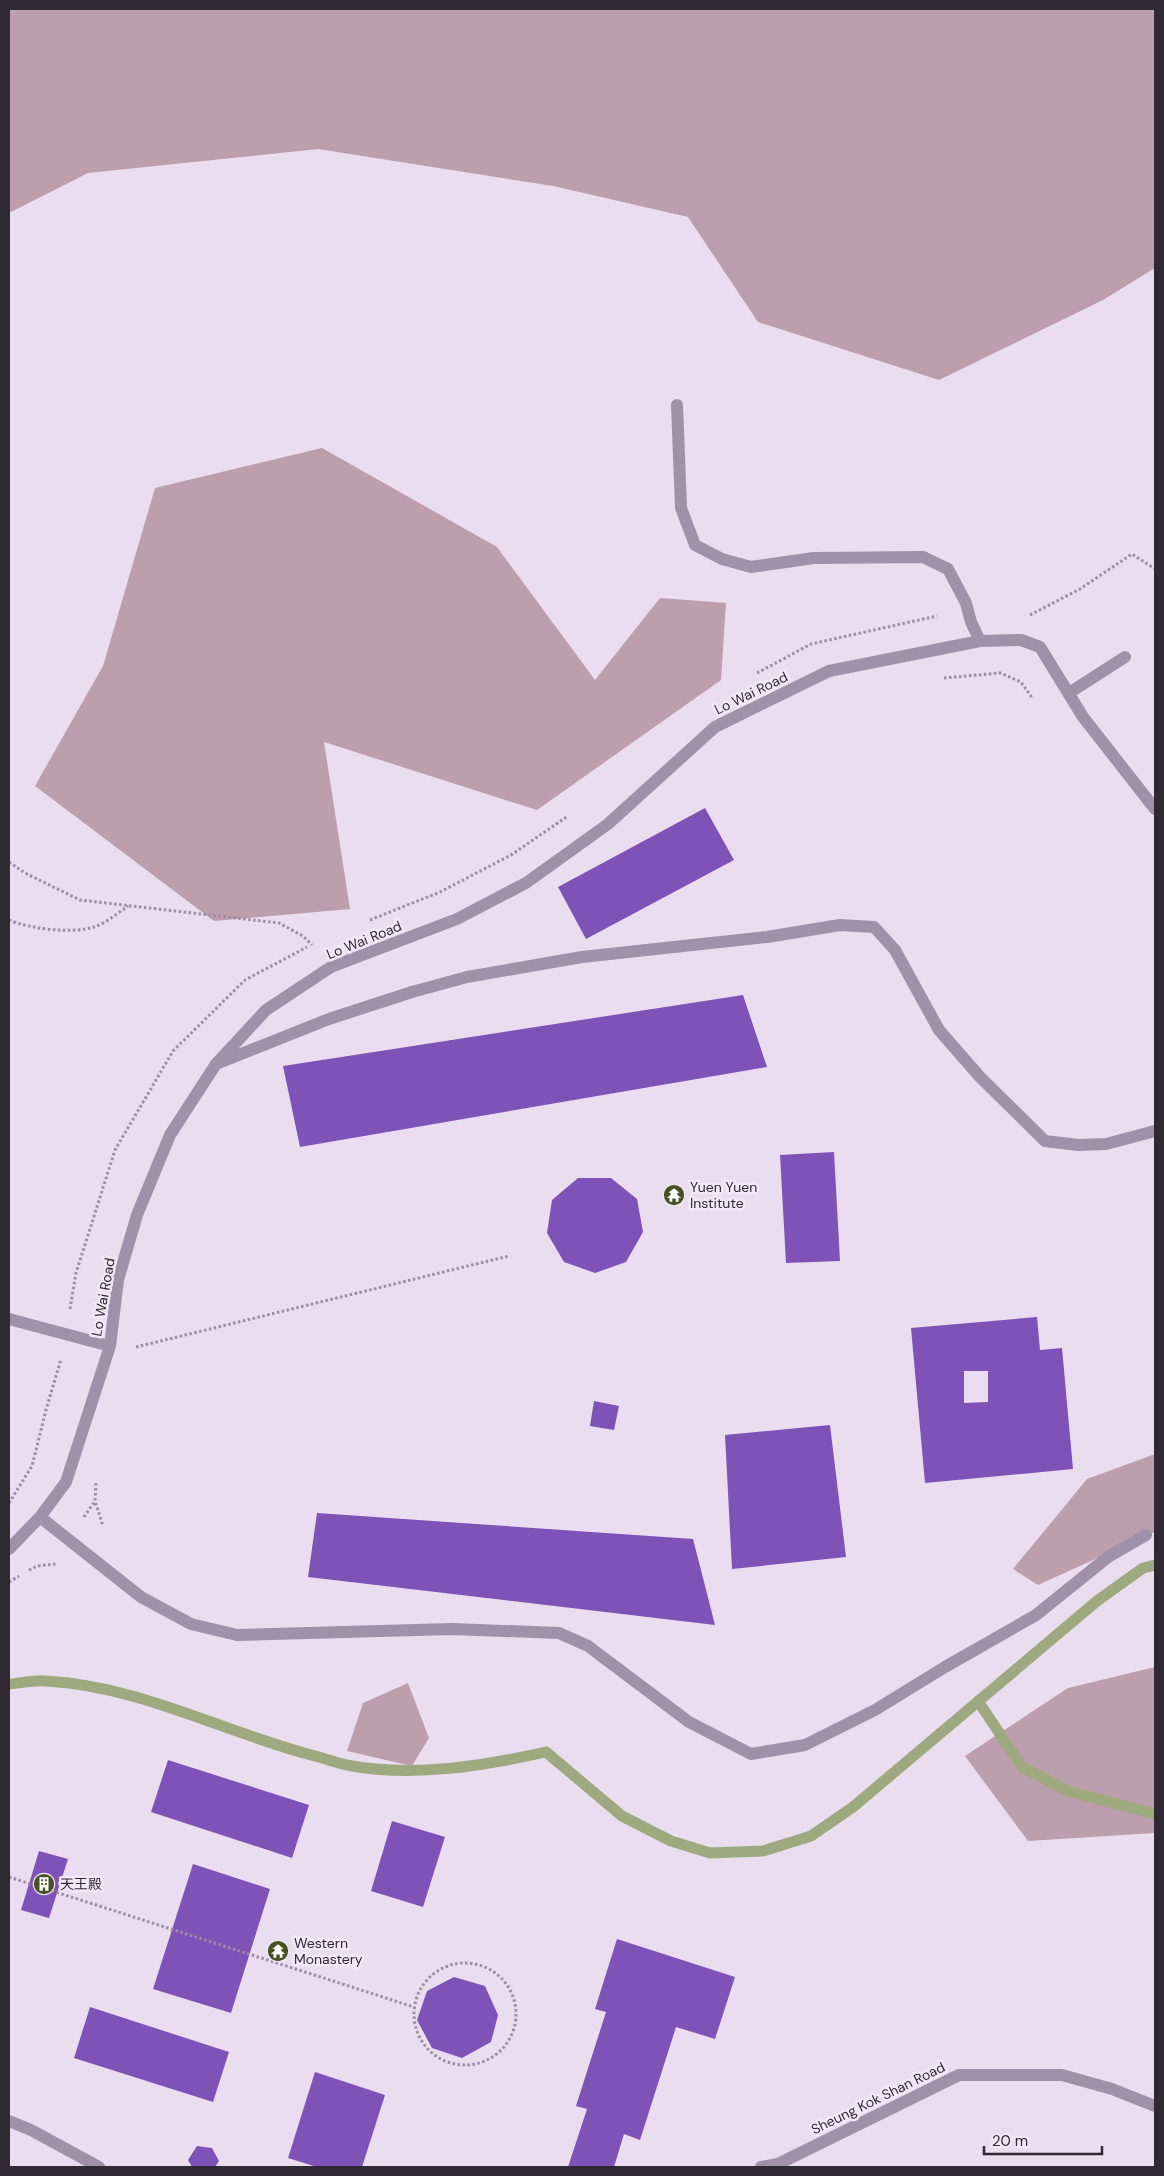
<svg xmlns="http://www.w3.org/2000/svg" width="1164" height="2176" viewBox="0 0 1164 2176" font-family="'DM Sans','Noto Sans TC',sans-serif">
<style>
.green{fill:#bc9eac}
.lines{fill:none;stroke-linecap:round;stroke-linejoin:round}
.stream{stroke:#9fa97f;stroke-width:11}
.building{fill:#7f52b8;fill-rule:evenodd}
.path{stroke:#9d8ba7;stroke-width:3;stroke-dasharray:2.5 2.5;stroke-linecap:butt}
.service{stroke:#a090a9;stroke-width:12}
.minor{stroke:#a090a9;stroke-width:12}
.labels{text-anchor:middle;stroke-width:5;stroke-linejoin:round;paint-order:stroke}
.street-label{font-size:14px;fill:#2f2934;stroke:#f3e8f7}
.poi-label{font-size:14px;fill:#2f2934;stroke:#f3e8f7;text-anchor:start}
</style>
<rect width="100%" height="100%" fill="#eaddef"/>
<path class="green" d="M9 9H1155V268L1103 300 939 380 758 322 688 217 553 186 318 149 88 173 9 213Z
M322 448 497 547 595 680 660 598 726 603 721 680 537 810 324 742 350 909 214 921 35 786 103 666 155 488Z
M1155 1454V1532L1038 1585 1013 1569 1087 1479Z
M1155 1667V1833L1028 1841 965 1756 1068 1688Z
M408 1683 429 1738 412 1766 347 1751 363 1703Z"/>
<g class="lines">
<path class="stream" d="M9 1684C21 1683 34 1680 46 1681 141 1686 225 1733 315 1756 327 1759 339 1764 352 1766 417 1777 482 1766 546 1752L622 1816 671 1841 710 1853 763 1851 811 1836 853 1807 1097 1601 1143 1568 1155 1565
M978 1701 1022 1767 1068 1791 1155 1814"/>
</g>
<path class="building" d="M705 808 734 860 586 939 558 887Z
M743 995 767 1067 300 1147 283 1066Z
M834 1152 840 1261 786 1263 780 1155Z
M578 1178H611L637 1199 643 1232 626 1262 595 1273 564 1262 547 1233 552 1200Z
M1037 1317 1040 1350 1062 1348 1073 1469 925 1483 911 1328ZM964 1371H988V1402L964 1403Z
M594 1401 619 1406 614 1430 590 1426Z
M830 1425 846 1557 732 1569 725 1435Z
M317 1513 693 1539 715 1625 308 1577Z
M168 1760 309 1805 292 1858 151 1812Z
M392 1821 445 1837 423 1907 371 1891Z
M39 1851 68 1859 49 1918 21 1910Z
M193 1864 270 1889 231 2013 153 1989Z
M617 1939 735 1977 715 2039 676 2027 640 2140 624 2134 614 2167H568L587 2109 576 2106 606 2012 595 2009Z
M454 1977 485 1986 498 2015 491 2042 462 2058 432 2048 417 2020 427 1991Z
M90 2007 229 2052 213 2102 74 2058Z
M315 2072 385 2095 362 2167H317L288 2158Z
M197 2146 212 2148 219 2161 215 2167H192L188 2160Z"/>
<g class="lines">
<path class="path" d="M1030 615 1080 589 1132 554 1155 569
M757 673 811 644 937 616
M944 678 1000 673 1021 682 1033 699
M9 862 25 873 80 900 279 923 303 936 312 945
M9 920C30 929 72 934 94 927 106 923 118 913 128 906
M370 920 440 892 511 855 568 816
M70 1309 76 1273 115 1150 173 1051 245 980 307 947
M136 1347 509 1256
M96 1483 95 1501 103 1526
M9 1503 32 1466 46 1410 61 1359
M84 1517 95 1501
M29 1570 37 1566 56 1564
M9 1582 19 1576
M9 1877 414 2007
M414 2014a51 51 0 1 1 102 0a51 51 0 1 1-102 0Z"/>
<path class="service" d="M1069 693 1125 657
M216 1064 329 1019 412 992 467 977 582 957 767 937 840 925 874 927 895 950 939 1030 980 1077 1045 1141 1078 1145 1106 1144 1155 1131"/>
<path class="minor" d="M677 405 681 508 695 545 722 559 751 567 814 558 923 557 948 569 966 603 971 622 980 641
M9 1319 110 1346
M40 1517 141 1597 191 1624 237 1635 452 1629 559 1633 588 1646 689 1722 751 1754 805 1745 875 1710 945 1667 1036 1615 1108 1557 1146 1535
M9 1549 40 1517 66 1482 110 1346 118 1280 137 1215 170 1135 216 1064 266 1010 331 967 457 919 526 883 608 824 715 727 829 671 980 641 1021 640 1040 647 1083 717 1155 809
M9 2121 31 2130 99 2167
M761 2167 778 2164 959 2075H1062L1112 2089 1155 2106"/>
</g>
<defs>
<g id="temple-disc" transform="scale(1.125)"><circle r="9.5" fill="#455123" stroke="#f3e8f7"/><path d="M0-6L5-2H3V0L6.5 2.5H4V6H1.5V3h-3V6H-4V2.5H-6.5L-3 0V-2H-5Z" fill="#fff"/></g>
<g id="building-disc" transform="scale(1.125)"><circle r="9.5" fill="#455123" stroke="#f3e8f7"/><path d="M-4-6H4V6H1V3H-1V6H-4ZM-2.5-4.3h1.7v1.8h-1.7ZM.8-4.3h1.7v1.8H.8ZM-2.5-1h1.7V.8h-1.7ZM.8-1h1.7V.8H.8Z" fill="#fff"/></g>
</defs>
<g fill-rule="evenodd">
<use href="#temple-disc" x="674" y="1195"/>
<use href="#building-disc" x="44" y="1884"/>
<use href="#temple-disc" x="278" y="1951"/>
</g>
<g class="labels">
<g class="street-label">
<text transform="translate(751 693) rotate(-26)" y="5">Lo Wai Road</text>
<text transform="translate(364 940) rotate(-22)" y="5">Lo Wai Road</text>
<text transform="translate(103 1297) rotate(-80)" y="5">Lo Wai Road</text>
<text transform="translate(878 2098) rotate(-26)" y="5">Sheung Kok Shan Road</text>
</g>
<g class="poi-label">
<text x="690" y="1192">Yuen Yuen<tspan x="690" dy="16">Institute</tspan></text>
<text x="60" y="1889">天王殿</text>
<text x="294" y="1948">Western<tspan x="294" dy="16">Monastery</tspan></text>
</g>
</g>
<rect width="1164" height="2176" fill="none" stroke="#2f2934" stroke-width="20"/>
<path d="M984 2146v8h118v-8" fill="none" stroke="#2f2934" stroke-width="2.5"/>
<text x="992" y="2146" font-size="15" fill="#2f2934" stroke="#f3e8f7" stroke-width="4" paint-order="stroke">20 m</text>
</svg>
